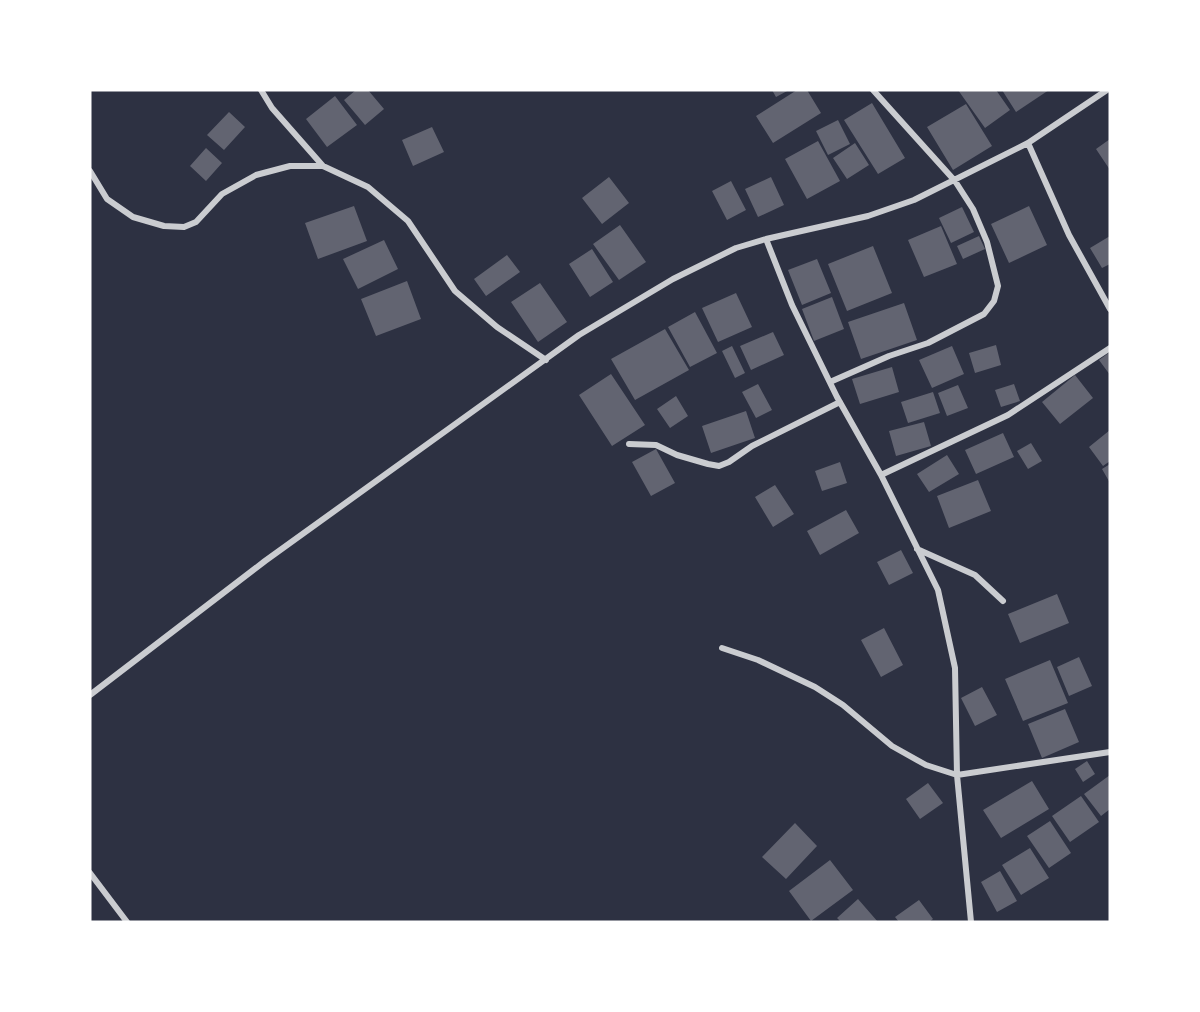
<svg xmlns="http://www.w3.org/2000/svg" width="1200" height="1012" viewBox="0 0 1200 1012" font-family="'IBM Plex Sans',sans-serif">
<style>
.building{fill:#626471}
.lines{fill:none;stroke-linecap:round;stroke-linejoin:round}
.minor{stroke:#caccd0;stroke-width:6}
</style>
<rect width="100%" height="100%" fill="#2d3142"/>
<path class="building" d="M356 90H368L384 109 365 125 344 100Z
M772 90H789L776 97Z
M797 90H807L821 113 773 143 756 116Z
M958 90H996L1010 110 985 128Z
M1002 90H1049L1016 112Z
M335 96 357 125 327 147 306 119Z
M872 103 905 158 878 174 844 120Z
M966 104 992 146 953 170 927 127Z
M229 112 245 127 224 150 207 135Z
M838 120 850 144 828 155 816 131Z
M432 127 444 152 413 166 402 140Z
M1110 139V170L1096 149Z
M818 141 840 181 807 199 785 159Z
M855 143 869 165 847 179 833 158Z
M206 148 222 163 206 181 190 166Z
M609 177 629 203 602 224 582 198Z
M771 177 784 205 758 217 745 189Z
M731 181 746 210 727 220 712 191Z
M354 206 367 241 318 259 305 223Z
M1029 206 1047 245 1009 263 991 224Z
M962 207 974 232 951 243 939 218Z
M620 225 646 262 619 280 593 244Z
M941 226 957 264 924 277 908 240Z
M979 236 985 249 963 259 957 246Z
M1110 236V264L1102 268 1090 248Z
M384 240 398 269 358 289 343 259Z
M873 246 892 293 847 311 828 264Z
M592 249 613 282 590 297 569 264Z
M507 255 520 272 486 296 474 279Z
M817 259 831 293 802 305 788 270Z
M407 281 421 319 376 336 361 299Z
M540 283 567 322 538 342 511 302Z
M736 293 752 327 718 342 702 308Z
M832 297 844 329 814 341 802 309Z
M904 303 917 340 861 359 848 322Z
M695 312 717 353 690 367 668 327Z
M665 329 689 370 635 400 611 359Z
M773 332 784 355 751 370 740 346Z
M996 345 1001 365 975 373 969 353Z
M732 346 745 373 735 378 722 351Z
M952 346 964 374 932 388 919 360Z
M1110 352V375L1099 360Z
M892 367 899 392 860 404 852 379Z
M611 374 645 425 612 446 579 395Z
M1075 375 1093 398 1060 424 1042 402Z
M758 384 772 410 756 418 742 392Z
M1014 384 1020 401 1001 407 995 390Z
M958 385 968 408 947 416 938 393Z
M933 392 940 413 908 423 901 402Z
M676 396 688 416 670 428 657 409Z
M746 411 755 438 711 453 702 426Z
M924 422 931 446 896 456 889 431Z
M1110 430V461L1103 466 1089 447Z
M1003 433 1014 457 976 474 965 450Z
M1031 443 1042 461 1028 469 1017 451Z
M656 449 675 483 651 496 632 462Z
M947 455 959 474 929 492 917 474Z
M840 462 847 483 822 491 815 471Z
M1110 464V483L1102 469Z
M978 480 991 511 949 528 937 496Z
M775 485 794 514 773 527 755 497Z
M846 510 859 533 820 555 807 531Z
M901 550 913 573 889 585 877 562Z
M1057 594 1069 623 1020 643 1008 614Z
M884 628 903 665 881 677 861 640Z
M1079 657 1092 686 1069 696 1057 667Z
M1050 660 1068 703 1023 721 1005 679Z
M982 687 997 715 975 726 961 698Z
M1065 709 1079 742 1042 758 1028 724Z
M1087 761 1095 774 1083 782 1075 769Z
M1110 775V809L1101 816 1084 794Z
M1032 781 1049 809 1001 838 983 810Z
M928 783 943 803 920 819 906 799Z
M1081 796 1099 822 1070 842 1052 816Z
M1050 821 1071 853 1049 868 1027 836Z
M795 823 817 846 786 879 762 857Z
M1030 848 1049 878 1021 895 1002 865Z
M830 860 853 890 811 921 789 891Z
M1000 871 1017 901 997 912 981 882Z
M858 899 878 922H841L837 918Z
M919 900 933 919 929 922H899L895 917Z"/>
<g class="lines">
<path class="minor" d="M261 90 272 108 323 166
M1028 143 1069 235 1110 309
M90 171 107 199 133 217 164 226 184 227 196 222 222 194 256 175 290 166H323L368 187 408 221 455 291 497 327 546 360
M766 239 792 305 837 397 881 475 938 590 955 668 957 775 971 922
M830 382 889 356 928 343 984 314 994 301 998 286 987 242 973 209 955 181 873 90
M629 444 656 445 677 455 708 464 719 466 729 462 752 446 840 402
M881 475 1008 415 1110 348
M917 549 975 575 1003 601
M722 648 758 660 815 687 843 705 892 746 926 765 957 775 1110 752
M90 695 265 561 579 335 673 279 736 248 766 239 868 216 914 200 1028 143 1107 90
M90 873 127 922"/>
</g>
<rect width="1200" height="1012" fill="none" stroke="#ffffff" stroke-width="183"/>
</svg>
